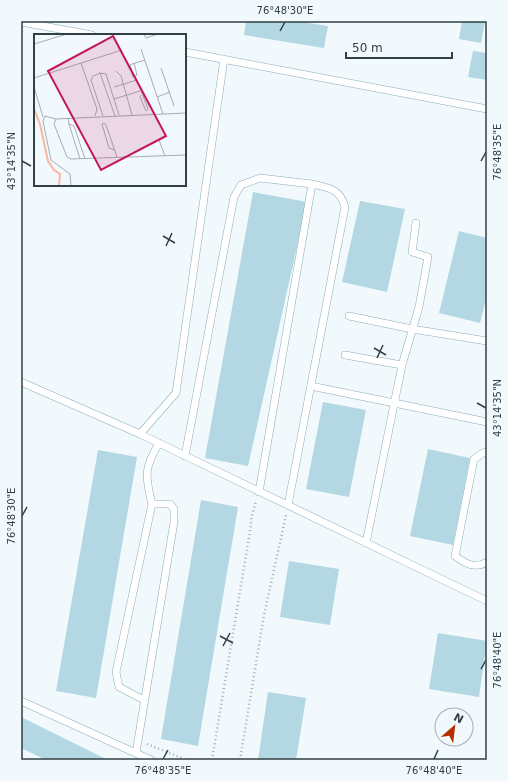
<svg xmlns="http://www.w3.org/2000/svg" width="508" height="781" viewBox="0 0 508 781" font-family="'DejaVu Sans',sans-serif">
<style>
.building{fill:#b3d7e3}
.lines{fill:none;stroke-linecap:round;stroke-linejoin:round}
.service-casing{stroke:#89adb8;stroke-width:8}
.path{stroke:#a2adb1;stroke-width:2.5;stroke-dasharray:1 3;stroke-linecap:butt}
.service{stroke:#fff;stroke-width:7}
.ticks{fill:none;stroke:#314045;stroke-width:1.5}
.inset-river{fill:none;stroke:#fcb5a2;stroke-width:2}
.inset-road{fill:none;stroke:#a5afb3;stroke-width:1}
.view{fill:#c2185b;fill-opacity:0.15;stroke:#c2185b;stroke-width:2}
.inset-edge{fill:none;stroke:#314045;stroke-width:2}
.neatline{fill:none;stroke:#314045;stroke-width:1.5}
.ticks-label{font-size:10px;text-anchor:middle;fill:#314045}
</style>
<rect width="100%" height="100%" fill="#f2f9fc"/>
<path class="building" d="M246 21H296L328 26 324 48 244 35Z
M462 21H485L481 43 459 39Z
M473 51 487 53V80L468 77Z
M253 192 307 202 248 466 205 458Z
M360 201 405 209 387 292 342 282Z
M459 231 487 238V295L480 323 439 313Z
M323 402 366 410 349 497 306 489Z
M428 449 470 458 453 545 410 536Z
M98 450 137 457 96 698 56 691Z
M201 500 238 507 198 746 161 739Z
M289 561 339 569 330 625 280 617Z
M438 633 487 641 479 697 429 689Z
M268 692 306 698 296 760H258Z
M21 717 108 760H46L21 748Z"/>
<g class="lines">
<g class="service-casing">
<path id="service" d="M21 22 92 35
M185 52 487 109
M349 316 412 329 487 341
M345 355 402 365
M21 382 140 434 487 601
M311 386 487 422
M140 434 176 393 224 59
M487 452 483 453 474 459 455 556C466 564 475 569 487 562
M185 456 234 197 241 185 260 178 312 184 259 492
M152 504C145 476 144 468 159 443
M288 505 345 207C340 188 328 188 312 184
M366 543 402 365 419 307 428 257 412 252 416 223
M21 701 151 760
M136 753 174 522V509L170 504H152L116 672 119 687 144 700"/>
</g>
<path class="path" d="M147 744 187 760
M212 760 251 525V519L256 501
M240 760 264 615 286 515"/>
<use href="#service" class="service"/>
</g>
<path class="ticks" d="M280 31 285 22M22 161 31 166M481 161 486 152M163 236 175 243M166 246 172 233M374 348 386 355M377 358 383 345M477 403 486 408M22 516 27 507M220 636 233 643M223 646 230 633M481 669 486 660M163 759 168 750M434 759 438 750"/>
<g transform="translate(34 34)">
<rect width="152" height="152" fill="#f2f9fc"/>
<path class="inset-river" d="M0 75 6 90 14 127 20 136 26 140 25 152"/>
<path class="inset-road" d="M110 0 112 4 124 0M0 10 33 0M107 15 129 80M47 29 63 75 61 82M100 29 103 41 99 43 96 31 98 30 111 26M127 34 140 72M82 37 87 42 98 81M66 39 72 40 85 81M0 44 88 16M0 53 9 83M80 53 103 46 114 75 112 77 106 63 107 61M123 63 136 58M80 65 106 57M69 82 57 46 59 42 66 39 81 82M34 84 35 90 40 92 51 125M22 85 20 90 33 123 37 125 152 121M35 90 46 125M125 106 131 122M80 116 75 114 68 90 70 89 72 91 83 123M37 152 36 140 17 126 9 87 11 82 22 85 152 79"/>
<path class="view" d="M79 2 132 102 67 136 14 37Z"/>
<rect width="152" height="152" class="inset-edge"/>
</g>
<rect width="508" height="781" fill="none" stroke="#f2f9fc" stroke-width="44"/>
<g transform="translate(454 727) rotate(28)"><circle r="19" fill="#f2f9fc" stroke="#a5afb3"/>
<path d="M0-3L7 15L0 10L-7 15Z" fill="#b72e00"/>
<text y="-6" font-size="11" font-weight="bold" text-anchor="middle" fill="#314045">N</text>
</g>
<path d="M346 52v6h106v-6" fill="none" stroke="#314045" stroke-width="2"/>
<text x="352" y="52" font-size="12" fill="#314045" stroke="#f2f9fc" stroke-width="3" paint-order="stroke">50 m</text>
<rect x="22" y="22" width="464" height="737" class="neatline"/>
<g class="ticks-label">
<text x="285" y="14">76°48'30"E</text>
<text transform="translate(497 152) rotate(-90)" y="4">76°48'35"E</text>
<text transform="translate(11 161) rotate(-90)" y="4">43°14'35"N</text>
<text transform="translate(497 408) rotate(-90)" y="4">43°14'35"N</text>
<text transform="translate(11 516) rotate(-90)" y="4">76°48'30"E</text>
<text transform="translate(497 660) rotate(-90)" y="4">76°48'40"E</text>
<text x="163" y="774">76°48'35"E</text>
<text x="434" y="774">76°48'40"E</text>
</g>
</svg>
